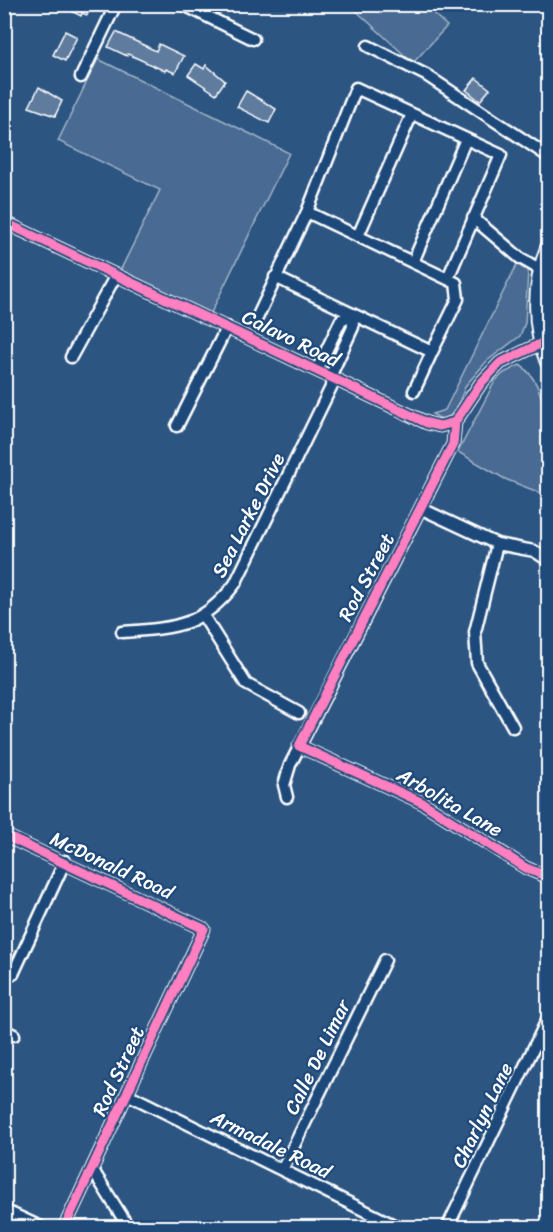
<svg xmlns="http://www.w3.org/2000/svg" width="553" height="1232" viewBox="0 0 553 1232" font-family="Sriracha,sans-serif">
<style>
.green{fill:#486b92;stroke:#a4b5c8;stroke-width:1.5}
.building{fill:#5e7c9f;stroke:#fff;stroke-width:1.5}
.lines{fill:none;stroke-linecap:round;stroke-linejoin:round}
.minor-casing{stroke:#fff;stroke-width:15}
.major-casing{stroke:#fff;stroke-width:18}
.minor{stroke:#1f4a7a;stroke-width:10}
.major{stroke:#1f4a7a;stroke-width:14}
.cycleway-casing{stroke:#1f4a7a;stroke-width:13}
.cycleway{stroke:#ff80c0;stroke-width:9}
.labels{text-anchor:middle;stroke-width:4.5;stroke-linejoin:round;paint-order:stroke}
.street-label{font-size:20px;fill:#fff;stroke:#1f4a7a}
</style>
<rect width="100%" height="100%" fill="#2c5582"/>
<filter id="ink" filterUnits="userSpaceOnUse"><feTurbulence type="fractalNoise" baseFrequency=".0167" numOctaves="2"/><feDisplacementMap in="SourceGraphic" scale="12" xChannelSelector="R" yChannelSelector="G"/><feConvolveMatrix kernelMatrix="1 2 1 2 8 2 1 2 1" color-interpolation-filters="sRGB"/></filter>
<g filter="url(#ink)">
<path class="green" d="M354 4 424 5 447 26 413 63 352 7Z
M98 59 289 153 210 315 120 271 160 190 58 141Z
M517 264 528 271 525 323 520 336 487 361 466 385 454 414 443 420 432 414 445 410Z
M520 365C553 386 549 458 548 496L505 479 458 452 495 381 504 373Z"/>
<path class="building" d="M77 4H93L87 15 82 13 81 16 73 12Z
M65 31 77 37 65 61 53 55Z
M116 32 156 51 159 44 184 56 175 73 166 69 165 71 128 54 127 56 108 47Z
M196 64 204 69 206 65 225 81 216 94 188 75Z
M476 78 490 89 480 101 466 90Z
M39 87 62 101 55 116 29 107Z
M246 91 276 109 269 123 237 107Z"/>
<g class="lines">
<g class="minor-casing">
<path id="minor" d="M182 4 253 39
M368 46 426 75 548 156
M81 77 116 4
M307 212 356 88 501 155 448 278
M473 218 520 258 548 274
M4 222 427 423 440 426 455 422 481 383 500 363 542 343
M358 236 412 114
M413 262 466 139
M257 318 307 212 456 283 458 299 432 352 275 277
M71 357 116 275
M317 370 341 320 352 315 353 327 330 377
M414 391 432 352
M177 426 227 327
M422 509 497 544 534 551 548 560
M497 544 475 632 477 663 513 727
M204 617 246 684 299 713
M122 632C173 628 201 628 235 584L335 379
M299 746 423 803 526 868 548 877
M287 797 284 785 290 765 453 444 455 422
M4 835 204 929 64 1228
M4 978 13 974 65 861
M4 1030 14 1035
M127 1094 400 1228
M92 1169 129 1228
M282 1170 385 960
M4 1210 43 1228
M447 1228 548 1018"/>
</g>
<g class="major-casing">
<path id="major" d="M548 248C534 283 533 327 548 362"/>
</g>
<use href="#minor" class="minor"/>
<use href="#major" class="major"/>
<g class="cycleway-casing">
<path id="cycleway" d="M4 222 427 423 440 426 455 422 481 383 500 363 542 343
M455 422 453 444 299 746 423 803 526 868 548 877
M4 835 204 929 64 1228"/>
</g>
<use href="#cycleway" class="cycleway"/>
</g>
</g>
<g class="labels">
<g class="street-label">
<text transform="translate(291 338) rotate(26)" y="7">Calavo Road</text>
<text transform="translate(248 515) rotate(-63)" y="7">Sea Larke Drive</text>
<text transform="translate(366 577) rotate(-62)" y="7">Rod Street</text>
<text transform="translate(450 802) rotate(30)" y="7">Arbolita Lane</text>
<text transform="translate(112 865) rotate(25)" y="7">McDonald Road</text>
<text transform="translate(317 1057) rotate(-64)" y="7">Calle De Limar</text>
<text transform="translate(118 1071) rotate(-65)" y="7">Rod Street</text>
<text transform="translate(482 1115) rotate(-64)" y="7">Charlyn Lane</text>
<text transform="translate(271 1144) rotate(26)" y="7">Armadale Road</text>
</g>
</g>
<rect width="553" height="1232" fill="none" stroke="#1f4a7a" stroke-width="24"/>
<rect x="12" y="12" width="529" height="1208" fill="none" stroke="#fff" stroke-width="2" filter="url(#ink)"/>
</svg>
